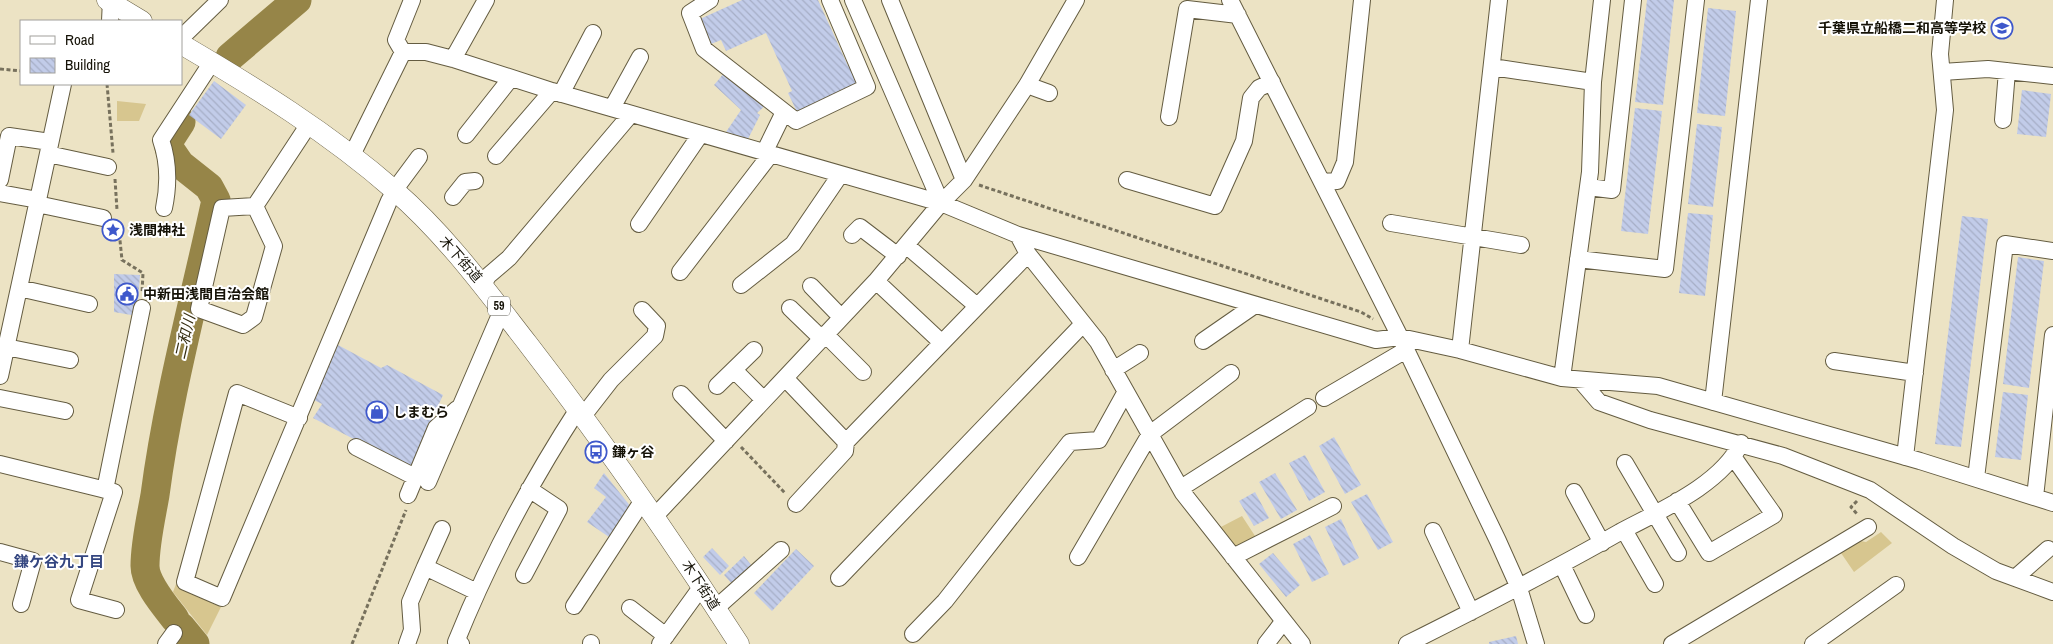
<svg xmlns="http://www.w3.org/2000/svg" width="2053" height="644" viewBox="0 0 2053 644" font-family="'Archivo Narrow','Noto Sans JP',sans-serif">
<style>
.park{fill:#d7c68f}
.lines{fill:none;stroke-linecap:round;stroke-linejoin:round}
.river{stroke:#968548;stroke-width:29}
.building{fill:url(#building-back-hatch)}
.minor-casing{stroke:#645c41;stroke-width:18}
.major-casing{stroke:#645c41;stroke-width:21}
.path{stroke:#77715d;stroke-width:3;stroke-dasharray:4 2.5;stroke-linecap:butt}
.minor{stroke:#fff;stroke-width:16}
.major{stroke:#fff;stroke-width:20}
.labels{text-anchor:middle;stroke-width:4;stroke-linejoin:round;paint-order:stroke}
.shield{fill:#fff;stroke:#5b5951;stroke-width:1}
.shield-label{font-size:12px;font-weight:bold;fill:#151207}
.poi-label{font-size:14px;font-weight:bold;fill:#151207;stroke:#fff;text-anchor:start}
.street-label{font-size:14px;fill:#151207;stroke:#fff}
.water-label{font-size:15px;font-style:italic;fill:#342c10;stroke:#fff}
.neighbourhood-label{font-size:15px;font-weight:bold;fill:#344680;stroke:#fff}
</style>
<defs>
<pattern id="building-back-hatch" width="6" height="6" patternUnits="userSpaceOnUse" patternTransform="scale(1.25)"><rect width="6" height="6" fill="#c2cce9"/><path d="M-1 5l2 2M0 0l6 6M5-1l2 2" fill="none" stroke="#a6aec6"/></pattern>
</defs>
<rect width="100%" height="100%" fill="#ece3c4"/>
<path class="park" d="M117 101 146 104 139 121H117Z
M1242 516 1257 539C1240 550 1229 547 1217 529Z
M1881 532 1892 543 1854 572 1841 553 1860 541 1866 542Z
M176 584 212 600 211 603 221 607 207 635 173 592Z"/>
<g class="lines">
<path class="river" d="M230 57 297 0
M175 619C165 606 145 583 145 566 145 543 151 518 155 495 168 395 195 298 216 200L209 187 180 164 169 148 170 139 181 122
M181 627 195 644"/>
</g>
<path class="building" d="M742 0H818L848 66 851 65 859 83 797 112 788 93 792 91 766 33 726 51 721 40 711 44 700 19Z
M1647 0H1674L1663 105 1635 102Z
M1708 8 1736 11 1725 116 1697 113Z
M725 72 766 105 757 113 760 115 748 139 726 132 741 110 714 85Z
M214 81 246 105 221 139 189 115Z
M2022 90 2051 94 2046 137 2017 134Z
M1635 108 1662 111 1648 234 1621 231Z
M1697 124 1722 127 1713 207 1688 204Z
M1688 213 1713 215 1705 296 1679 293Z
M1962 216 1988 219 1961 447 1935 444Z
M2018 257 2044 261 2029 388 2003 384Z
M114 274 140 275 137 316 114 312Z
M338 345 381 368 387 365 443 395 410 468 313 418 322 404 312 399Z
M2003 392 2028 395 2021 460 1995 457Z
M1334 437 1361 485 1345 494 1319 446Z
M1305 455 1325 492 1309 501 1289 463Z
M604 473 631 507 609 537 587 522 606 497 594 488Z
M1275 473 1297 510 1281 519 1259 482Z
M1255 492 1269 518 1254 526 1239 501Z
M1367 494 1393 542 1378 550 1351 502Z
M1341 519 1359 558 1343 566 1325 527Z
M1310 535 1329 574 1312 582 1293 544Z
M712 548 729 566 720 575 703 557Z
M796 549 814 566 772 611 754 593Z
M1273 553 1300 585 1286 597 1259 564Z
M744 556 752 566 733 585 724 575Z
M1516 636 1518 644H1489V642Z"/>
<g class="lines">
<g class="minor-casing">
<path id="minor" d="M710 0 690 13 704 49 796 121 867 87 830 0
M853 0 941 203
M890 0 964 180
M1230 0 1400 337 1498 541 1519 588 1536 644
M110 21 111 0
M181 38 220 0
M403 52 396 40 412 0
M453 59 486 0
M1492 67 1593 82
M1942 72 1988 69 2053 76
M1027 85 1049 93
M561 94 593 33
M612 108 640 57
M1169 117 1187 9 1238 15
M2003 120 2007 71
M466 135 511 78
M764 153 784 112
M48 154 108 167
M352 155 403 52H426L453 59 552 91 941 203 1018 235 1376 340 1400 337 1460 350 1562 378 1658 386 1920 461 2053 503
M496 156 552 91
M0 180 9 136 50 142
M1127 180 1215 206 1244 141 1251 98 1259 88 1272 82
M1322 182 1337 181 1345 162 1362 0
M1588 187 1612 190 1633 0
M0 193 38 200
M453 197 465 182 475 181
M37 204 103 218
M255 206 274 246 254 317 243 325 199 309 222 208 255 206 309 124
M164 208C169 184 169 163 161 140L212 62
M1391 223 1521 245
M639 224 700 135
M852 235 860 227 898 256
M1018 235 1028 254 1098 342 1183 493 1302 644
M907 246 977 306
M1578 259 1665 269 1696 0
M680 272 770 155
M876 281 941 342
M483 285 488 276 509 258 631 114
M741 285 793 244 840 175
M811 286 841 317
M19 288 89 304
M790 308 821 338
M825 334 863 372
M1203 341 1255 305
M6 347 70 360
M1460 350 1499 0
M1834 361 1915 373
M734 370 764 400
M1113 370 1140 353
M0 376 63 84
M785 378 846 442 845 451 796 504
M1562 378 1590 172 1593 82 1602 0
M1581 381 1599 402 1650 420 1783 456 1870 490 1953 546 1996 571 2053 592
M717 386 754 350
M681 394 726 441
M0 398 65 411
M1324 398 1406 350
M1713 402 1759 0
M583 416 611 380 655 336 657 326 642 310
M299 418 237 393 185 582 222 598 389 201 399 184 419 157
M846 442 1028 254
M356 447 415 477
M1905 457 1945 110 1940 54 1945 0
M1625 463 1678 553
M0 464 114 492 79 600 116 610
M1976 478 2005 244 2053 251
M428 482 502 310
M1181 488 1308 407
M105 490 142 308
M1574 492 1602 543
M408 495 436 428 457 409
M2035 497 2053 335
M1677 501 1709 553 1774 515 1734 458
M655 516 876 281 941 203 964 180 1027 85 1076 0
M1624 530 1655 584
M1433 531 1471 612
M0 552 33 561 21 604
M1078 557 1150 434 1231 373
M1233 557 1333 506
M1562 565 1586 615
M425 567 442 529
M524 575 559 509 529 489
M839 578 1083 324
M2015 578 2048 549
M574 606 643 500
M630 608 666 636
M716 608 781 550
M913 634 945 601 1070 442 1099 440 1125 393
M166 644 174 633
M407 644 412 630 410 602 425 567 477 592
M461 644 456 642C489 560 530 483 578 409
M591 644V643
M660 644 702 586
M1266 644 1283 622
M1407 644C1479 608 1550 572 1620 532 1659 511 1721 485 1741 443
M1672 644 1868 527
M1813 644 1896 585"/>
</g>
<g class="major-casing">
<path id="major" d="M107 0 142 21
M181 44C256 88 329 133 394 190 446 235 486 290 528 344 603 441 673 541 739 644"/>
</g>
<path class="path" d="M0 69 21 71
M107 84 113 153
M115 179 117 210
M979 185 1361 312 1373 319
M118 221 122 260 143 273 142 293
M741 447 785 493
M1857 501 1851 507 1858 515
M352 644 406 510"/>
<use href="#minor" class="minor"/>
<use href="#major" class="major"/>
</g>
<defs>
<g id="school-ring" transform="scale(1.125)"><circle r="9.5" fill="#fff" stroke="#3e58cb" stroke-width="1.5"/><path d="M0-5L7-2L0 1L-7-2ZM-4 1L0 2.5L4 1V4Q0 6-4 4Z" fill="#3e58cb"/></g>
<g id="sight-ring" transform="scale(1.125)"><circle r="9.5" fill="#fff" stroke="#3e58cb" stroke-width="1.5"/><path d="M0-6L1.8-2.2L6-1.7L2.9 1.2L3.7 5.4L0 3.3L-3.7 5.4L-2.9 1.2L-6-1.7L-1.8-2.2Z" fill="#3e58cb"/></g>
<g id="civic-ring" transform="scale(1.125)"><circle r="9.5" fill="#fff" stroke="#3e58cb" stroke-width="1.5"/><path d="M-.6-6.5H3V-4.5H.6V-3L4-1V1h2V6H-6V1h2V-1L-.6-3ZM-1.2 2.5V6h2.4V2.5Z" fill="#3e58cb"/></g>
<g id="shop-ring" transform="scale(1.125)"><circle r="9.5" fill="#fff" stroke="#3e58cb" stroke-width="1.5"/><path d="M-5-2.5h2.3a2.7 3.5 0 0 1 5.4 0H5L5.5 6h-11ZM-1.5-2.5h3a1.5 2.3 0 0 0-3 0Z" fill="#3e58cb"/></g>
<g id="bus-ring" transform="scale(1.125)"><circle r="9.5" fill="#fff" stroke="#3e58cb" stroke-width="1.5"/><path d="M-5-6H5V4H4V6H2V4H-2V6H-4V4H-5ZM-3.5-4V0h7V-4ZM-3.5 1.2v1.5H-2V1.2ZM2 1.2v1.5H3.5V1.2Z" fill="#3e58cb"/></g>
</defs>
<g fill-rule="evenodd">
<use href="#school-ring" x="2002" y="28"/>
<use href="#sight-ring" x="113" y="230"/>
<use href="#civic-ring" x="127" y="294"/>
<use href="#shop-ring" x="377" y="412"/>
<use href="#bus-ring" x="596" y="452"/>
</g>
<g class="labels">
<rect class="shield" x="488" y="296.5" width="22" height="19" rx="4"/>
<g class="shield-label">
<text x="499" y="310">59</text>
</g>
<g class="poi-label">
<text x="1986" y="33" text-anchor="end">千葉県立船橋二和高等学校</text>
<text x="129" y="235">浅間神社</text>
<text x="143" y="299">中新田浅間自治会館</text>
<text x="393" y="417">しまむら</text>
<text x="612" y="457">鎌ヶ谷</text>
</g>
<g class="street-label">
<text transform="translate(461 259) rotate(49)" y="5">木下街道</text>
<text transform="translate(701 585) rotate(57)" y="5">木下街道</text>
</g>
<g class="water-label">
<text transform="translate(185 337) rotate(-77)" y="5">二和川</text>
</g>
<g class="neighbourhood-label">
<text x="59" y="567">鎌ケ谷九丁目</text>
</g>
</g>
<rect x="20" y="20" width="162" height="65" fill="#ffffff" stroke="#a1a09c"/>
<rect x="30" y="36" width="25" height="8" fill="#ffffff" stroke="#a1a09c"/>
<text x="65" y="45" font-size="15" fill="#151207">Road</text>
<rect x="30" y="58" width="25" height="15" fill="url(#building-back-hatch)" stroke="#a1a09c"/>
<text x="65" y="70" font-size="15" fill="#151207">Building</text>
</svg>
